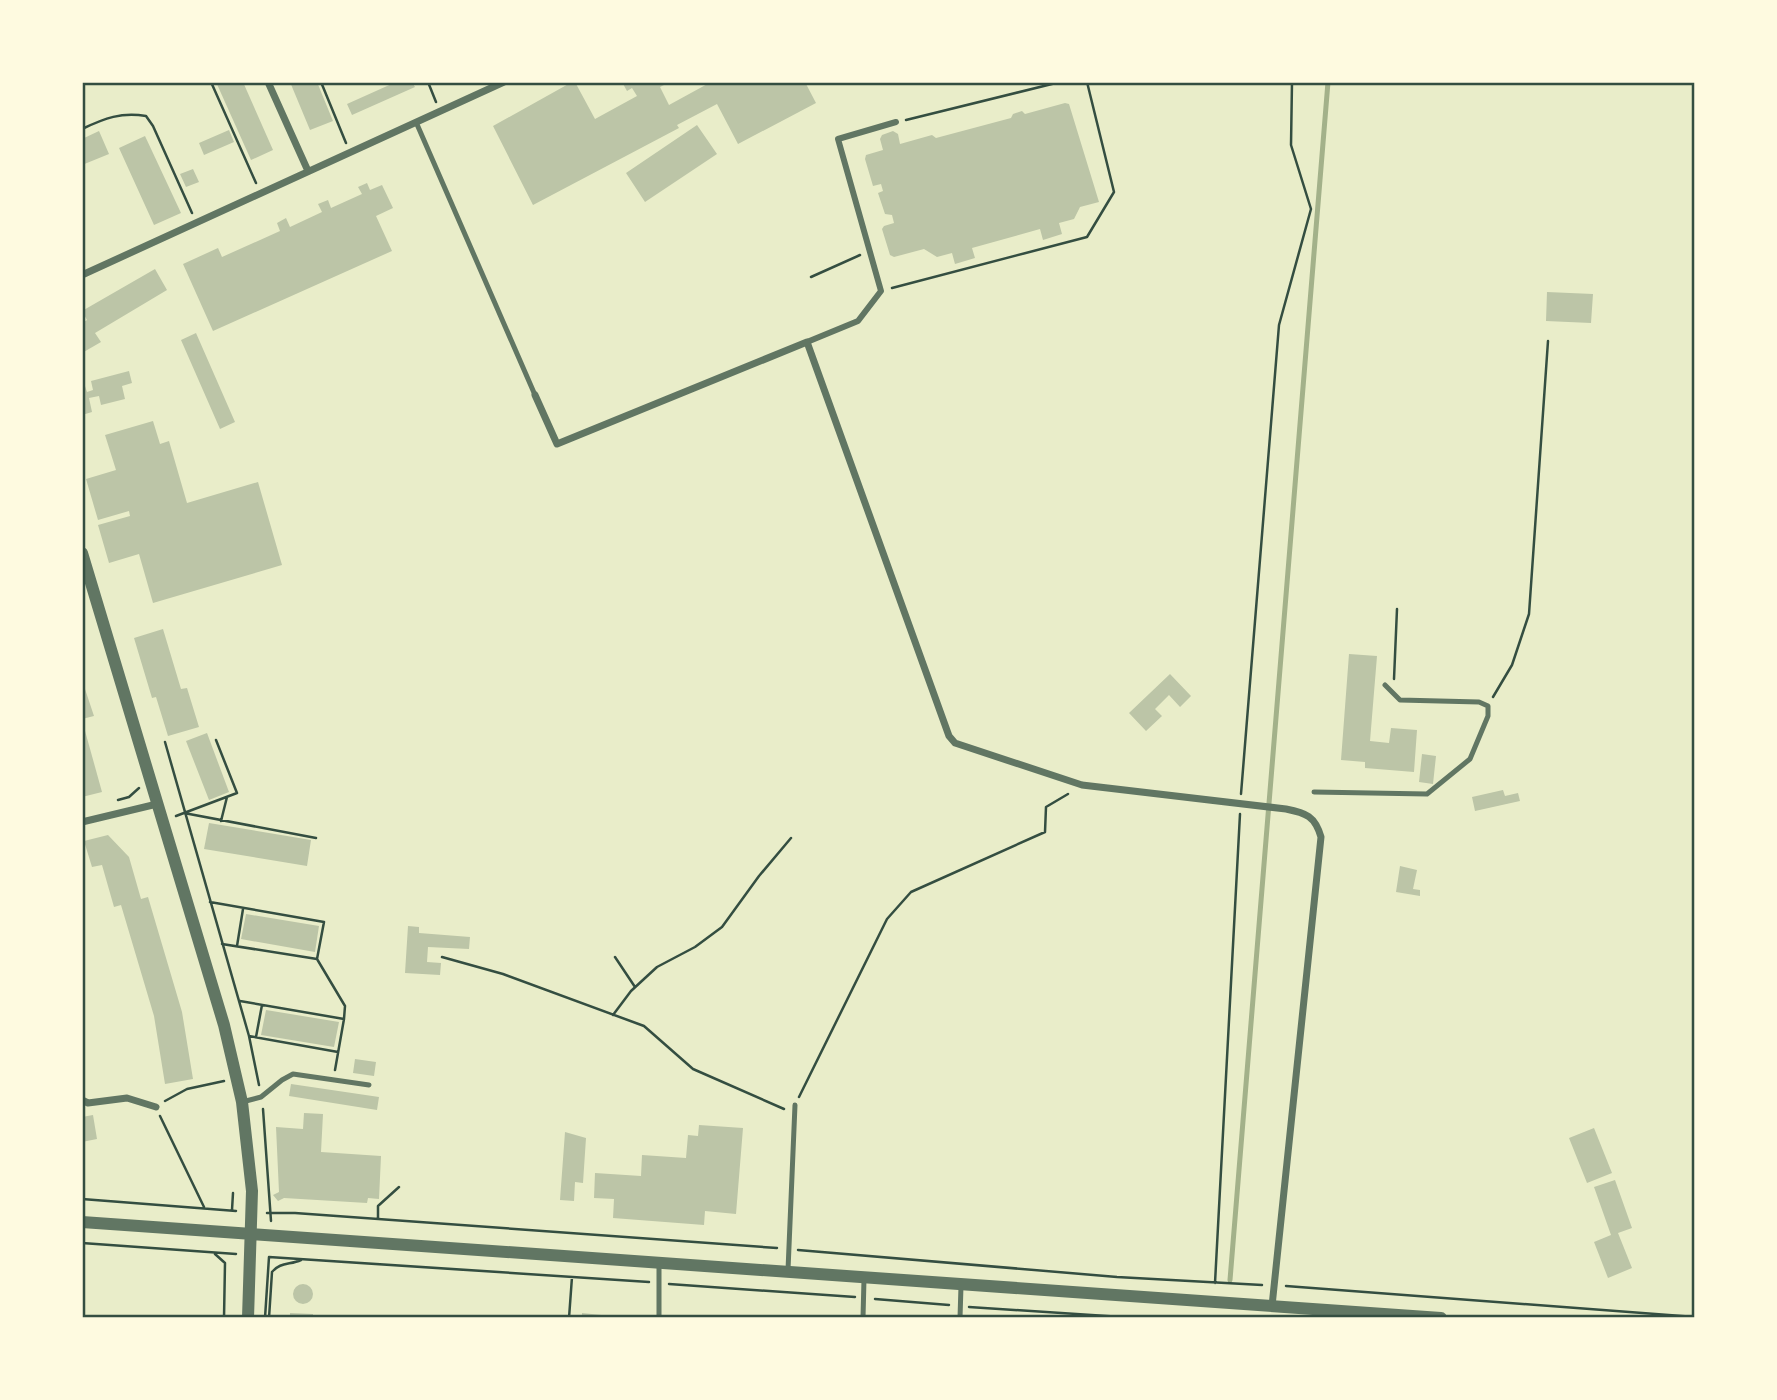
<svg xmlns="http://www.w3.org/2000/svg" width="1777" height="1400" viewBox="0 0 1777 1400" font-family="Inter,sans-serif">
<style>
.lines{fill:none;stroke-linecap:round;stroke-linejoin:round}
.stream{stroke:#a3b18a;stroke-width:5}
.building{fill:#bcc5a7}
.path{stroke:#344e41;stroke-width:2.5}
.service{stroke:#617663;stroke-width:5}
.pedestrian{stroke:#617663;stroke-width:6}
.minor{stroke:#617663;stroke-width:7}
.tertiary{stroke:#617663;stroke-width:12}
.neatline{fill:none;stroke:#344e41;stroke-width:2.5}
</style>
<rect width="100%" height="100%" fill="#e9edc9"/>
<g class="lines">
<path class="stream" d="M1230 1280 1328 82"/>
</g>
<path class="building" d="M216 82H243L273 150 251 160Z
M290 82H317L333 121 310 130Z
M396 82H412L415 87 352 115 347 104Z
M572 82H575L595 119 637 96 632 88 627 91 622 82H670L660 87 669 105 711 82H805L816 103 738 144 717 104 677 125 679 128 533 205 493 126Z
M1065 103 1069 104 1099 202 1080 207 1074 219 1059 223 1062 234 1043 240 1040 229 972 248 975 258 955 264 952 253 937 257 924 249 894 257 890 255 882 229 884 226 894 223 892 215 885 214 878 193 883 191 881 184 873 186 865 159 866 155 883 150 880 139 882 135 893 131 898 134 900 144 932 135 936 138 1011 118 1013 114 1022 111 1025 114Z
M697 125 717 154 645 202 626 173Z
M229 130 234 142 204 155 199 143Z
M99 131 109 154 82 165V139Z
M145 136 181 213 154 225 119 148Z
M193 169 199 182 186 187 180 174Z
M367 183 370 190 382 185 393 208 376 216 392 251 213 331 183 264 218 248 222 257 280 231 277 223 286 218 290 227 322 212 318 204 328 200 331 208 362 194 358 187Z
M155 269 167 290 95 333 101 342 82 353V323L87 320 82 311Z
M1547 292 1593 294 1591 323 1546 321Z
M196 333 235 422 220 429 181 340Z
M129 371 132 383 122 386 125 399 101 405 99 396 89 398 92 412 82 415V387L85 386 87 392 93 390 91 381Z
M153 421 160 444 169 441 187 503 258 482 282 565 153 603 139 554 109 563 98 525 130 516 129 511 98 520 86 479 116 470 105 435Z
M163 629 181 689 187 688 199 727 168 736 156 697 152 698 134 638Z
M1349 654 1377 656 1370 741 1389 743 1391 728 1417 730 1414 772 1365 768V762L1341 760Z
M1170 674 1191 696 1180 707 1169 695 1155 709 1162 716 1146 731 1129 713Z
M82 680 94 716 82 719Z
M82 720 102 792 82 797Z
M207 733 229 792 209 800 186 741Z
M1422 754 1436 756 1433 784 1419 782Z
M1503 790 1505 796 1518 793 1520 801 1475 811 1472 797Z
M209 823 311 840 307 866 204 849Z
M108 835 129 857 141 899 148 897 182 1012 193 1079 165 1084 154 1016 121 905 114 907 102 865 92 867 84 841Z
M1400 866 1417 870 1413 889 1420 890V896L1396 892Z
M246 914 319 926 315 952 241 939Z
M408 926 419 927V933L470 937 469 949 428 947 427 962 441 963 440 975 405 973Z
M266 1010 339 1022 334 1047 261 1035Z
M355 1059 376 1062 374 1076 353 1073Z
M291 1084 379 1097 377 1110 289 1096Z
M304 1113 323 1114 321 1152 381 1156 379 1199 368 1198 367 1203 284 1198 278 1201 273 1195 279 1192 276 1127 303 1129Z
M93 1115 97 1139 82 1142V1117Z
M699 1125 743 1128 736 1214 705 1211 704 1225 613 1218 614 1199 594 1198 595 1173 641 1176 642 1155 686 1158 688 1135 698 1136Z
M1594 1128 1612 1173 1587 1183 1569 1138Z
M565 1132 586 1138 583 1183 575 1182 574 1201 560 1200Z
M1615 1180 1632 1228 1618 1233 1632 1268 1608 1278 1594 1242 1611 1235 1594 1187Z
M293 1294a10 10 0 1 1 20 0a10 10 0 1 1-20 0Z
M290 1313 313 1314V1318H290Z
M582 1313 611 1316V1318H582Z"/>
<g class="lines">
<path class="path" d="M211 82 256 183
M321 82 346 143
M428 82 436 102
M906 120 1060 82
M82 129C105 118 121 112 146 116L153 126 192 213
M811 277 860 255
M892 288 1087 237 1114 192 1087 82
M1394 679 1397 609
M1493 697 1512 665 1529 614 1548 341
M165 742 249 1036 259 1085
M1241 794 1279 325 1311 209 1291 145 1292 82
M118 800 129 797 139 788
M184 813 316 838
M176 816 237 793 216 740
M221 821 227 797
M210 902 324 922 317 959
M222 944 317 959 345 1006 344 1019
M237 946 243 909
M442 957 503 974 644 1026 693 1069 784 1109
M615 957 635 987
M240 1001 344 1019 335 1070
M613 1015 631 991 657 967 695 947 722 927 759 876 791 838
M249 1036 338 1052
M256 1037 262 1005
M799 1097 887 919 911 892 1045 832 1046 807 1068 794
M165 1101 187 1089 224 1081
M263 1109 271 1221
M160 1116 204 1207
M82 1199 236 1211
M232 1210 233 1193
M267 1213H295L777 1248
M378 1219V1206L399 1187
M82 1243 236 1254
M798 1250 1117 1277 1262 1285
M215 1254 225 1263 224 1318
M1215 1283 1240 814
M669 1284 855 1297
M1286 1286 1695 1317
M875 1299 949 1305
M969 1307 1137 1318
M265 1318 269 1257 649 1282
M269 1318 272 1272C280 1262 290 1265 301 1260
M569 1318 572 1277"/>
<path class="service" d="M416 122 535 395
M1314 792 1427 794 1470 759 1488 716V706L1479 702 1400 700 1385 685
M242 1102 261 1097 282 1080 293 1074 369 1085
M788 1270 795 1105
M659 1318V1265
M863 1318 864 1279
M960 1318 961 1286"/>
<path class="pedestrian" d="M807 342 858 321 881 291 838 139 896 122"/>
<path class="minor" d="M268 82 308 171
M82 275 504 82
M535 395 557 444 807 342 949 736 955 743 1082 785 1286 809C1306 813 1315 816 1321 837L1272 1306
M82 822 157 804
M82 1100 88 1103 127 1098 156 1107"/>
<path class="tertiary" d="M82 553 224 1025 242 1102 252 1191 248 1318
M82 1222 1441 1318"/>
</g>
<rect width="1777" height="1400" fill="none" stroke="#fefae0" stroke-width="168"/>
<rect x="84" y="84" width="1609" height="1232" class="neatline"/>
</svg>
